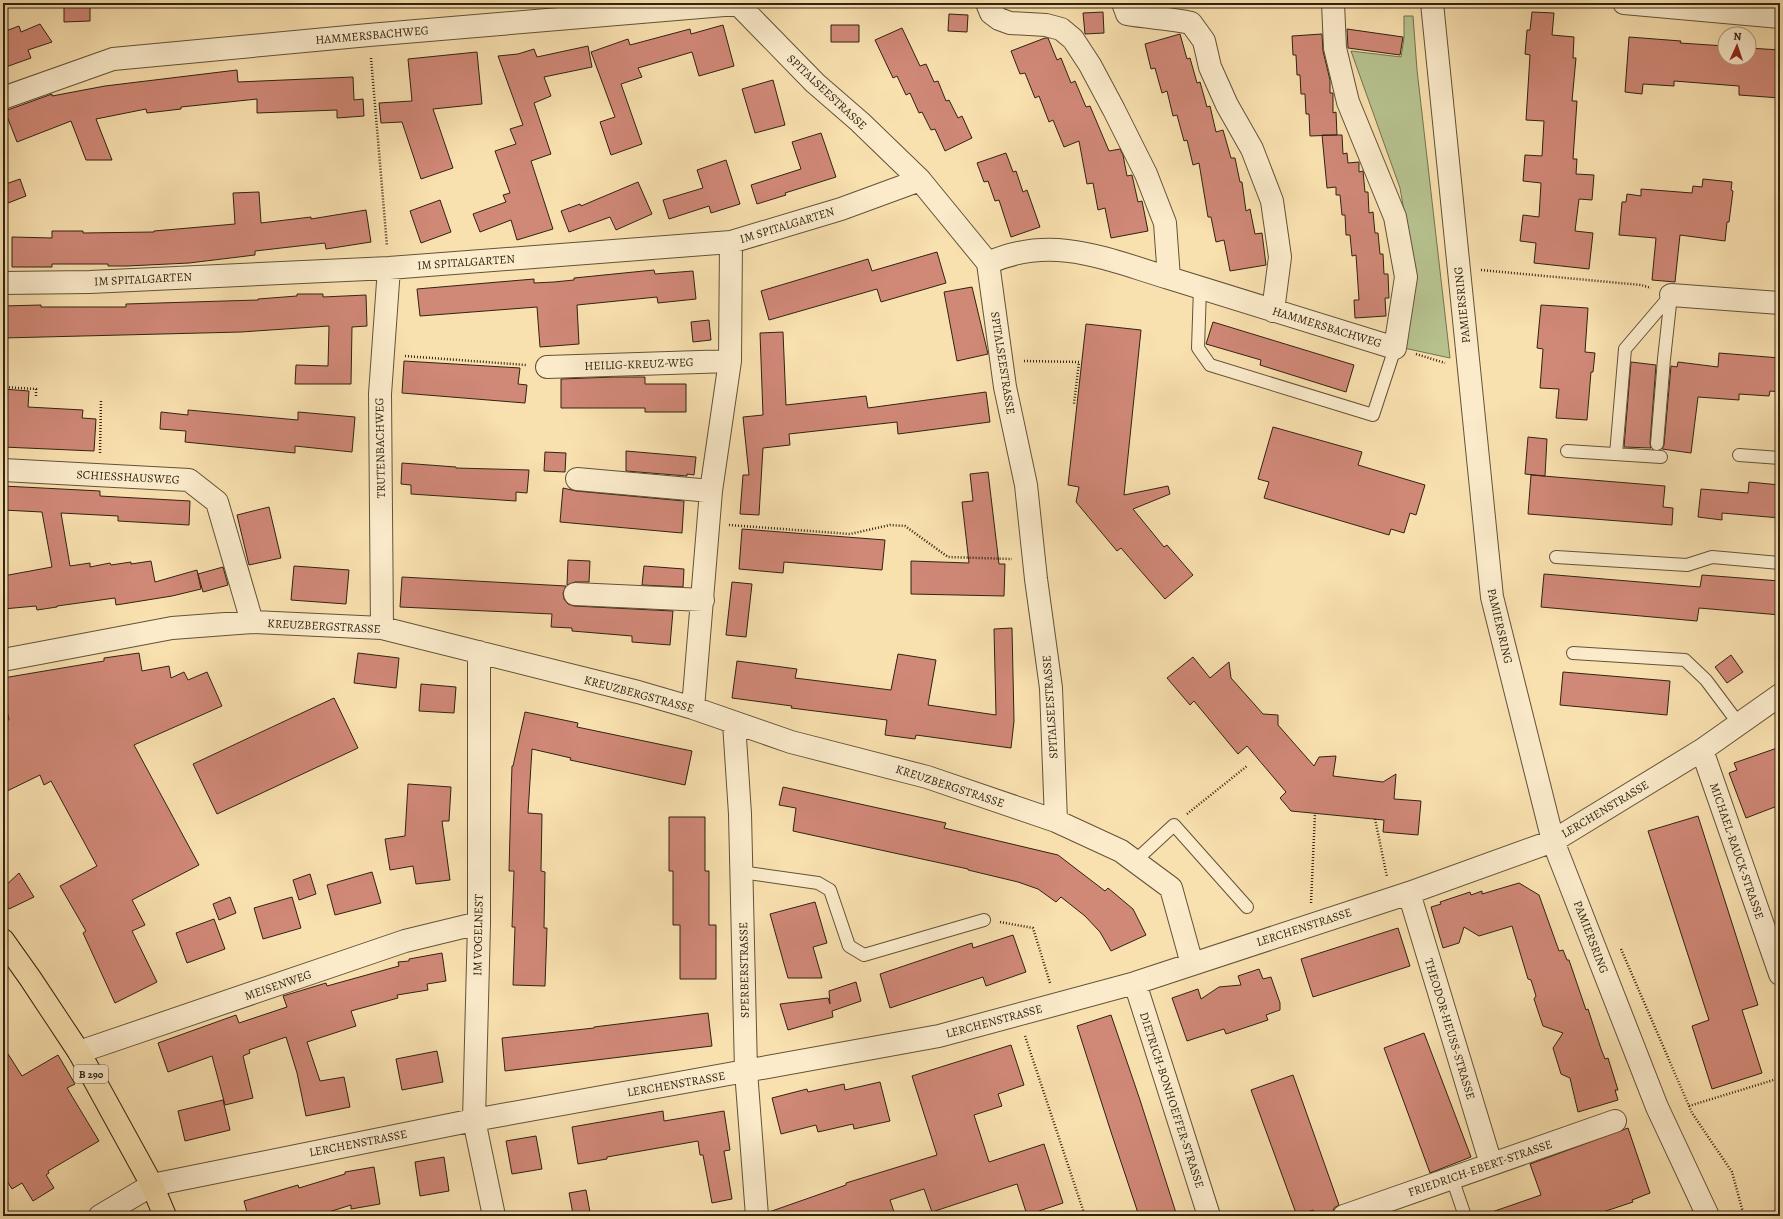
<svg xmlns="http://www.w3.org/2000/svg" width="1783" height="1219" viewBox="0 0 1783 1219" font-family="Alegreya,serif">
<style>
.green{fill:#b7c390;stroke:#747350}
.building{fill:#d08877;stroke:#302311}
.lines{fill:none;stroke-linecap:round;stroke-linejoin:round}
.service-casing{stroke:#625238;stroke-width:14}
.minor-casing{stroke:#625238;stroke-width:24}
.primary-casing{stroke:#302311;stroke-width:24}
.path{stroke:#302311;stroke-width:2.5;stroke-dasharray:1 2;stroke-linecap:butt}
.service{stroke:#fbebcb;stroke-width:12}
.minor{stroke:#fbebcb;stroke-width:22}
.primary{stroke:#f9e0af;stroke-width:22}
.labels{text-anchor:middle;stroke-width:4;stroke-linejoin:round;paint-order:stroke}
.shield{fill:#fbebcb;stroke:#6d5f49;stroke-width:1}
.shield-label{font-size:11px;font-weight:bold;fill:#302311}
.street-label{font-size:12px;fill:#302311;stroke:#fbebcb}
</style>
<rect width="100%" height="100%" fill="#f9e0af"/>
<filter id="stains"><feTurbulence type="fractalNoise" baseFrequency=".005" numOctaves="4"/><feColorMatrix values="0 0 0 0 .2 0 0 0 0 .09 0 0 0 0 .02 0 0 0 .5 -.17"/></filter>
<radialGradient id="worn" r=".72"><stop offset=".6" stop-color="#630" stop-opacity="0"/><stop offset="1" stop-color="#630" stop-opacity=".3"/></radialGradient>
<path class="green" d="M1404 16H1413L1417 70 1450 358 1404 348 1407 228 1400 188 1351 51 1401 57 1404 38Z"/>
<path class="building" d="M64 3H90V21L64 22Z
M1103 12 1104 33 1085 34 1083 13Z
M1532 12 1554 13 1552 35 1574 37 1573 58H1576L1572 101H1577L1573 159H1577L1576 174 1594 175 1592 200 1579 199 1575 231 1593 233 1589 269 1534 263 1536 243 1520 241 1523 215 1539 217 1541 183 1523 181 1525 155 1542 156 1544 121 1526 120 1530 55 1525 54 1527 30H1530Z
M949 14 968 15 967 32 948 31Z
M40 24 52 42 28 50 31 58 3 68V32L19 26 21 32Z
M723 25 734 66 699 76 692 52 638 68 642 77 621 84 642 144 611 155 600 122 615 117 591 52 628 39 630 45 690 29 691 34Z
M831 25H859V42H831Z
M902 28 920 66 926 64 934 82 938 81 946 101 949 100 958 118 962 116 972 138 945 151 935 129 931 130 922 112 919 113 910 93 906 95 897 76 893 78 875 40Z
M1347 29 1403 37 1400 55 1348 48Z
M1180 34 1187 59 1190 58 1197 83 1200 82 1207 107 1210 106 1216 132 1223 130 1231 158H1235L1240 182H1242L1246 211 1250 209 1255 234 1262 233 1266 265 1230 271 1224 240 1216 242 1211 217H1208L1199 163 1193 165 1187 140 1184 141 1177 115 1173 116 1167 91 1162 93 1155 68 1151 69 1145 44Z
M1322 34 1323 51 1330 80V93H1333V113L1336 112 1337 135 1310 136 1309 114H1306L1305 94H1301L1300 75H1297L1296 55H1293L1292 36Z
M1629 37 1681 41 1680 43 1725 46V58H1749V48L1780 50V98L1739 95V86L1674 81V86L1643 84 1642 94 1625 92Z
M1045 38H1048L1057 60 1061 58 1071 83 1075 81 1086 107 1090 106 1109 151 1120 149 1123 155 1127 176 1132 175 1138 202 1142 201 1148 231 1111 238 1105 208 1098 210 1093 183 1087 184 1079 141 1064 147 1053 120 1049 122 1039 96 1035 98 1025 73 1020 74 1011 51Z
M588 46 592 67 544 77 551 96 534 103 551 154 531 161 553 229 517 240 511 220 480 232 473 214 506 202 503 195 510 193 495 151 516 144 510 129 523 125 498 56 518 54 534 49 537 57Z
M477 52 482 104 433 109 453 168 421 179 402 122 381 123 379 103 412 101 408 59Z
M237 70 238 82 353 77 354 100 363 99 364 116 337 118V110L257 113V99L181 107V109L147 113 146 109 96 119 112 160H86L71 121 17 142 5 111 52 94V96L105 86Z
M773 80 785 125 755 133 742 89Z
M821 133 836 177 785 193 786 195 757 204 751 185 801 169 792 142Z
M1322 135H1342L1343 154 1347 153 1348 163 1359 162V172L1363 171 1365 192H1368L1369 213 1373 212 1375 233H1378L1380 254H1383L1384 274H1388L1389 298H1385L1386 316 1355 318 1354 300H1359L1356 255 1352 256 1350 235H1346L1345 215H1342L1340 195H1336V187L1327 188Z
M1006 153 1013 172 1016 171 1023 192 1027 190 1040 227 1011 237 999 200 995 201 988 181 984 182 977 163Z
M726 160 740 204 711 213 709 206 669 219 663 200 703 188 697 170Z
M20 179 26 196 3 205V185Z
M1703 179 1732 182 1731 190 1733 191 1729 222H1727L1725 241 1680 235 1675 282 1652 280 1656 238 1619 235 1622 202H1626L1627 194 1641 196V189L1692 193 1693 186 1702 187Z
M638 182 652 214 616 230 610 217 569 232 561 211 580 204 581 206Z
M259 192 261 223 311 217V219L366 210 371 242 326 249 325 243 255 251V255L189 263 127 266H108V264H52V267H12V237L52 238V231H83V233L154 232V231L235 224 233 193Z
M440 200 451 232 421 243 410 211Z
M937 252 946 283 881 302 877 289 769 320 761 291 868 259 872 271Z
M654 270 655 274 693 271 696 299 658 303 657 297 577 305 579 344 540 347 537 307 420 316 417 289 534 279V283L554 282 574 280V278Z
M972 287 988 354 957 361 944 292Z
M297 294H323V297L366 295 367 326 352 327 351 384H295L296 365 328 366 329 326 241 332 3 338V306L41 305V307H126V304L258 300V299L297 296Z
M1541 305 1588 308 1585 352 1595 353 1593 372H1591L1587 420 1556 418 1559 389 1540 388 1543 349 1537 348Z
M709 320 711 340 693 342 691 322Z
M1213 322 1354 365 1346 392 1260 365 1261 360 1206 344Z
M1086 324 1141 330 1124 495 1168 486 1170 494 1133 509 1164 547 1167 545 1193 575 1165 599 1121 548 1117 551 1076 502 1079 487 1068 485Z
M783 332 786 405 866 396 868 408 986 392 990 422 898 434 897 422 789 434 790 445 763 448 759 515 740 514 743 475H749L743 417 763 415 760 333Z
M1719 353 1780 358V392L1770 391 1769 396 1739 394V400L1698 397 1691 453 1662 449 1664 445 1671 366 1677 367 1678 362 1718 367Z
M404 361 520 368 518 384 527 385 525 403 402 393Z
M1631 362 1656 365 1650 443 1651 448 1624 447Z
M614 377H645V384H686V412H645V408H561V379Z
M3 389 29 391 28 407 83 410 82 418 96 419 94 451 3 447Z
M188 410 298 420V412L355 417 352 452 295 446V453L185 442 186 431 160 429 161 412 188 415Z
M1273 427 1362 452 1358 465 1425 485 1416 515 1410 513 1404 533 1391 529 1389 535 1264 498 1269 482 1258 479Z
M1528 437 1547 439 1545 476 1525 474Z
M626 451 696 457 694 475 687 474V476L626 471Z
M545 452 566 453 565 472 544 471Z
M402 463 456 467V468L529 470 527 493 516 492V501L411 494V485L401 484Z
M988 472 999 564H1005L1004 596 911 594V561L969 563 962 502 973 501 970 474Z
M1531 475 1665 486 1663 507 1673 508 1672 525 1528 514Z
M1749 482 1780 485V518L1722 513V520L1698 517 1701 489 1748 493Z
M3 486 100 491V496L190 501 189 525 118 521V516L61 513 70 566 90 563V567L110 563 111 565 131 562V564L151 561 155 582 197 570 201 589 172 596 116 605 115 598 57 606V607L37 610 36 606 3 609V576L52 567 42 512 3 510Z
M563 488 576 491 684 501 682 533 560 522Z
M269 507 281 558 249 565 237 515Z
M742 529 885 540 882 570 784 562 783 573 739 569Z
M568 560 590 561 589 582H575L567 585Z
M294 566 349 570 346 604 291 600Z
M644 566 684 569 683 587 642 585Z
M223 567 228 585 203 592 198 574Z
M1544 574 1700 587 1702 575 1780 581V615L1699 608 1697 621 1541 607Z
M402 577 566 586 563 593 564 599 568 604 574 606 673 611 670 645 632 642V636L572 631V628L551 627 552 614 400 607Z
M732 582 752 584 746 637 726 635Z
M1012 628 1014 721 1011 748 916 735 915 739 885 735 887 720 791 708 792 706 732 698 737 661 797 669 795 678 891 690 898 654 936 660 928 705 996 715 994 629Z
M139 653 142 671 169 666 171 678 184 672 188 680 207 672 222 706 134 745 199 865 132 900 145 925 132 931 157 982 115 1003 83 933 86 931 60 886 97 866 51 781 44 785 40 775 3 793V739L7 738 5 720H9L3 689V678L104 661V658Z
M358 653 399 658 396 688 354 683Z
M1731 655 1743 672 1727 683 1715 667Z
M1193 657 1210 678 1229 662 1231 678 1263 714 1278 715V725L1314 766 1319 757 1336 756 1333 776 1383 782 1396 774 1394 799 1421 801 1418 835 1383 832 1384 820 1291 811 1280 798 1286 792 1247 746 1238 754 1194 701 1190 705 1167 678Z
M1563 672 1670 681 1667 715 1560 705Z
M421 684 456 687 454 713 419 711Z
M334 698 358 748 217 814 193 764Z
M525 712 578 723 577 727 692 751 685 785 570 760 571 758 532 749 528 813 542 814 541 871 545 872 544 928H547L545 986 513 985 515 927H512L514 871H509L511 794 512 766H513Z
M1780 747V805L1746 818 1729 773 1737 770 1734 763Z
M408 784 451 787 449 821H442L450 880 416 884 413 866 390 870 385 839 405 836Z
M783 787 946 823 944 828 1058 855 1105 891 1108 888 1133 909 1146 935 1111 951 1100 932 1085 916 1061 897 1056 902 1038 889 1018 882 968 870V869L793 831 796 808 779 805Z
M1698 816 1758 1005 1742 1010 1762 1073 1712 1089 1692 1026 1709 1020 1648 831Z
M669 817H705V871H709V925H716V979H680V925H673V871H669Z
M372 872 381 903 335 915 327 885Z
M19 873 34 897 9 909 3 900V888Z
M310 874 316 894 299 900 293 880Z
M1519 883 1539 895 1559 951 1563 950 1567 960H1569L1586 1010 1588 1009 1601 1049 1605 1059 1608 1058 1618 1090H1615L1618 1100 1578 1112 1570 1078 1561 1074 1553 1048 1563 1033 1543 1026 1534 999 1536 996 1531 980 1528 979 1512 926 1479 936 1464 927 1459 943 1443 948 1431 907 1441 904 1440 902 1470 892 1471 895 1482 891V894Z
M230 897 236 913 219 920 213 904Z
M292 897 301 928 263 939 254 908Z
M815 902 827 943 813 947 822 978H788L770 914Z
M214 919 225 949 187 963 176 933Z
M1398 928 1410 966 1313 997 1301 959Z
M1013 935 1026 972 986 986 983 977 890 1008 880 974 972 943 973 948Z
M442 953 446 981 427 984 428 990 397 995 398 998 351 1011 356 1026 307 1042 320 1081 344 1077 350 1107 306 1116 297 1073 286 1037 249 1050 250 1053 243 1056 253 1098 225 1105 212 1056 168 1072 158 1043 236 1015 239 1023 287 1007 283 996 326 983 327 986 399 966 398 962 409 961V959Z
M1259 969 1263 979 1271 977 1280 1003V1010L1266 1015 1268 1020 1226 1034 1224 1029 1187 1041 1172 998 1198 989 1201 999 1219 987 1241 985 1238 976Z
M856 982 861 1001 832 1011 833 1017 788 1030 780 1004 828 998 830 1004 829 991Z
M708 1013 712 1046 505 1071 502 1038 594 1028V1027Z
M1111 1015 1140 1100 1177 1216H1139L1111 1132 1077 1026Z
M1424 1033 1471 1157 1430 1173 1384 1048Z
M1011 1045 1024 1085 998 1094 1002 1106 974 1115 989 1162 1044 1144 1063 1203 1027 1215 1017 1184 932 1212 924 1189 890 1200 894 1212 882 1216H769V1212L846 1185V1183L937 1155 912 1076Z
M3 1046 22 1076 58 1055 75 1084 67 1088 99 1141 48 1171 49 1173 46 1175 54 1188 33 1201 22 1183 12 1189 3 1175Z
M437 1051 443 1082 402 1090 396 1059Z
M1293 1075 1339 1205 1334 1208 1332 1216H1314L1313 1210 1297 1216 1251 1090Z
M880 1082 890 1121 854 1129 853 1124 818 1132 816 1125 781 1134 772 1098 807 1089 808 1092 844 1084 845 1090Z
M223 1100 230 1130 185 1141 178 1111Z
M663 1111 664 1121 724 1111 730 1150 724 1151 732 1199 712 1203 703 1155H700L698 1141 607 1157V1159L578 1164 572 1127Z
M1628 1128 1650 1193 1632 1200 1633 1202 1591 1216H1489V1213L1541 1195 1530 1164Z
M536 1136 542 1169 512 1174 506 1141Z
M444 1157 449 1191 420 1196 415 1162Z
M374 1167 380 1204 351 1209V1205L316 1216H248L244 1201 298 1185 299 1188 345 1174V1172Z
M586 1190 590 1212 573 1214 569 1193Z"/>
<g class="lines">
<g class="service-casing">
<path id="service" d="M1200 288 1198 348 1210 365 1373 415 1395 348
M1657 444 1664 359 1671 295
M1567 451 1661 457
M1616 454 1625 349 1671 295
M1739 455 1780 458
M1556 557 1687 565 1712 557 1780 563
M1573 653 1685 660 1706 680 1739 724
M1135 861 1174 825 1247 907
M741 872 818 883 830 890 849 946 864 955 984 920
M1452 1178 1465 1216"/>
</g>
<g class="minor-casing">
<path id="minor" d="M737 3 815 83 860 122 920 180 988 263 1005 387 1026 485 1036 579 1051 688 1056 821
M987 3 991 13 999 19 1010 23 1046 25 1061 29 1073 39 1090 65 1114 110 1146 174 1165 223 1169 278 1395 348 1406 277 1395 217 1348 102 1335 48 1333 3
M1123 3 1127 14C1149 18 1170 18 1191 23L1204 41 1210 67 1227 105 1252 149 1272 201 1280 257 1273 311
M1432 3 1492 597 1553 841 1657 1107 1708 1216
M1624 3 1780 17
M3 98 113 59 369 35 748 3
M988 263C1052 234 1106 259 1169 278
M3 283 90 282 389 268 731 242 841 209 920 180
M1671 295 1780 303
M547 367 730 361
M3 470 189 480 217 502 252 622
M577 479 711 491
M575 594 703 600
M382 628 380 394 389 268
M479 652V923L474 1120 494 1216
M3 660 172 628 252 622 382 628 638 692 693 708 791 742 927 777 1056 821 1121 851 1171 888 1192 964
M693 708 711 491 730 361 731 242
M734 723 740 814 746 1071 757 1216
M1702 750 1780 974
M1409 893 1491 1164
M1135 983 1209 1216
M79 1052 405 941 479 923
M100 1216 152 1185 474 1120 939 1036 1135 983 1409 893 1553 841 1702 750 1780 695
M1344 1216 1615 1121"/>
</g>
<g class="primary-casing">
<path id="primary" d="M3 940 30 978 79 1052 152 1185 165 1216"/>
</g>
<path class="path" d="M371 58 387 246
M1481 270 1641 285 1651 288
M1416 354 1445 363
M405 356 526 365
M1024 361 1079 362 1074 404
M3 387 36 389V397
M100 453 101 400
M729 525 850 534 890 525 905 526 948 557 1012 559
M1187 814 1247 766
M1375 819 1387 877
M1311 903 1315 813
M3 912 8 919
M1000 922 1033 928 1050 983
M1621 949 1692 1113 1732 1172 1744 1216
M1025 1036 1085 1216
M1689 1106 1780 1078"/>
<use href="#service" class="service"/>
<use href="#minor" class="minor"/>
<use href="#primary" class="primary"/>
</g>
<g class="labels">
<rect class="shield" x="74" y="1065" width="34" height="18" rx="3"/>
<g class="shield-label">
<text x="91" y="1078">B 290</text>
</g>
<g class="street-label">
<text transform="translate(372 35) rotate(-5)" y="4">HAMMERSBACHWEG</text>
<text transform="translate(827 92) rotate(43)" y="4">SPITALSEESTRASSE</text>
<text transform="translate(787 225) rotate(-17)" y="4">IM SPITALGARTEN</text>
<text transform="translate(466 262) rotate(-4)" y="4">IM SPITALGARTEN</text>
<text transform="translate(143 279) rotate(-3)" y="4">IM SPITALGARTEN</text>
<text transform="translate(1462 305) rotate(-96)" y="4">PAMIERSRING</text>
<text transform="translate(1327 327) rotate(17)" y="4">HAMMERSBACHWEG</text>
<text transform="translate(1003 363) rotate(81)" y="4">SPITALSEESTRASSE</text>
<text transform="translate(639 364) rotate(-2)" y="4">HEILIG-KREUZ-WEG</text>
<text transform="translate(380 448) rotate(-91)" y="4">TRUTENBACHWEG</text>
<text transform="translate(128 477) rotate(3)" y="4">SCHIESSHAUSWEG</text>
<text transform="translate(324 626) rotate(3)" y="4">KREUZBERGSTRASSE</text>
<text transform="translate(1500 626) rotate(77)" y="4">PAMIERSRING</text>
<text transform="translate(639 694) rotate(15)" y="4">KREUZBERGSTRASSE</text>
<text transform="translate(1050 707) rotate(-94)" y="4">SPITALSEESTRASSE</text>
<text transform="translate(950 786) rotate(18)" y="4">KREUZBERGSTRASSE</text>
<text transform="translate(1605 809) rotate(-31)" y="4">LERCHENSTRASSE</text>
<text transform="translate(1737 851) rotate(71)" y="4">MICHAEL-RAUCK-STRASSE</text>
<text transform="translate(1304 927) rotate(-18)" y="4">LERCHENSTRASSE</text>
<text transform="translate(478 935) rotate(-89)" y="4">IM VOGELNEST</text>
<text transform="translate(1591 937) rotate(69)" y="4">PAMIERSRING</text>
<text transform="translate(744 970) rotate(-91)" y="4">SPERBERSTRASSE</text>
<text transform="translate(278 985) rotate(-19)" y="4">MEISENWEG</text>
<text transform="translate(994 1021) rotate(-15)" y="4">LERCHENSTRASSE</text>
<text transform="translate(1450 1029) rotate(73)" y="4">THEODOR-HEUSS-STRASSE</text>
<text transform="translate(676 1084) rotate(-10)" y="4">LERCHENSTRASSE</text>
<text transform="translate(1172 1100) rotate(72)" y="4">DIETRICH-BONHOEFFER-STRASSE</text>
<text transform="translate(358 1143) rotate(-11)" y="4">LERCHENSTRASSE</text>
<text transform="translate(1480 1168) rotate(-19)" y="4">FRIEDRICH-EBERT-STRASSE</text>
</g>
</g>
<rect width="1783" height="1219" fill="none" stroke="#f9e0af" stroke-width="16"/>
<rect x="4" y="4" width="1775" height="1211" fill="none" stroke="#302311" stroke-width="2"/>
<rect x="8" y="8" width="1767" height="1203" fill="none" stroke="#302311"/>
<g transform="translate(1737 46) rotate(3)"><circle r="19" fill="#fbebcb" stroke="#aa9b81"/>
<path d="M0-3L7 15L0 10L-7 15Z" fill="#8f2418"/>
<text y="-6" font-size="11" font-weight="bold" text-anchor="middle" fill="#302311">N</text>
</g>
<rect width="100%" height="100%" filter="url(#stains)"/>
<rect width="100%" height="100%" fill="url(#worn)"/>
</svg>
